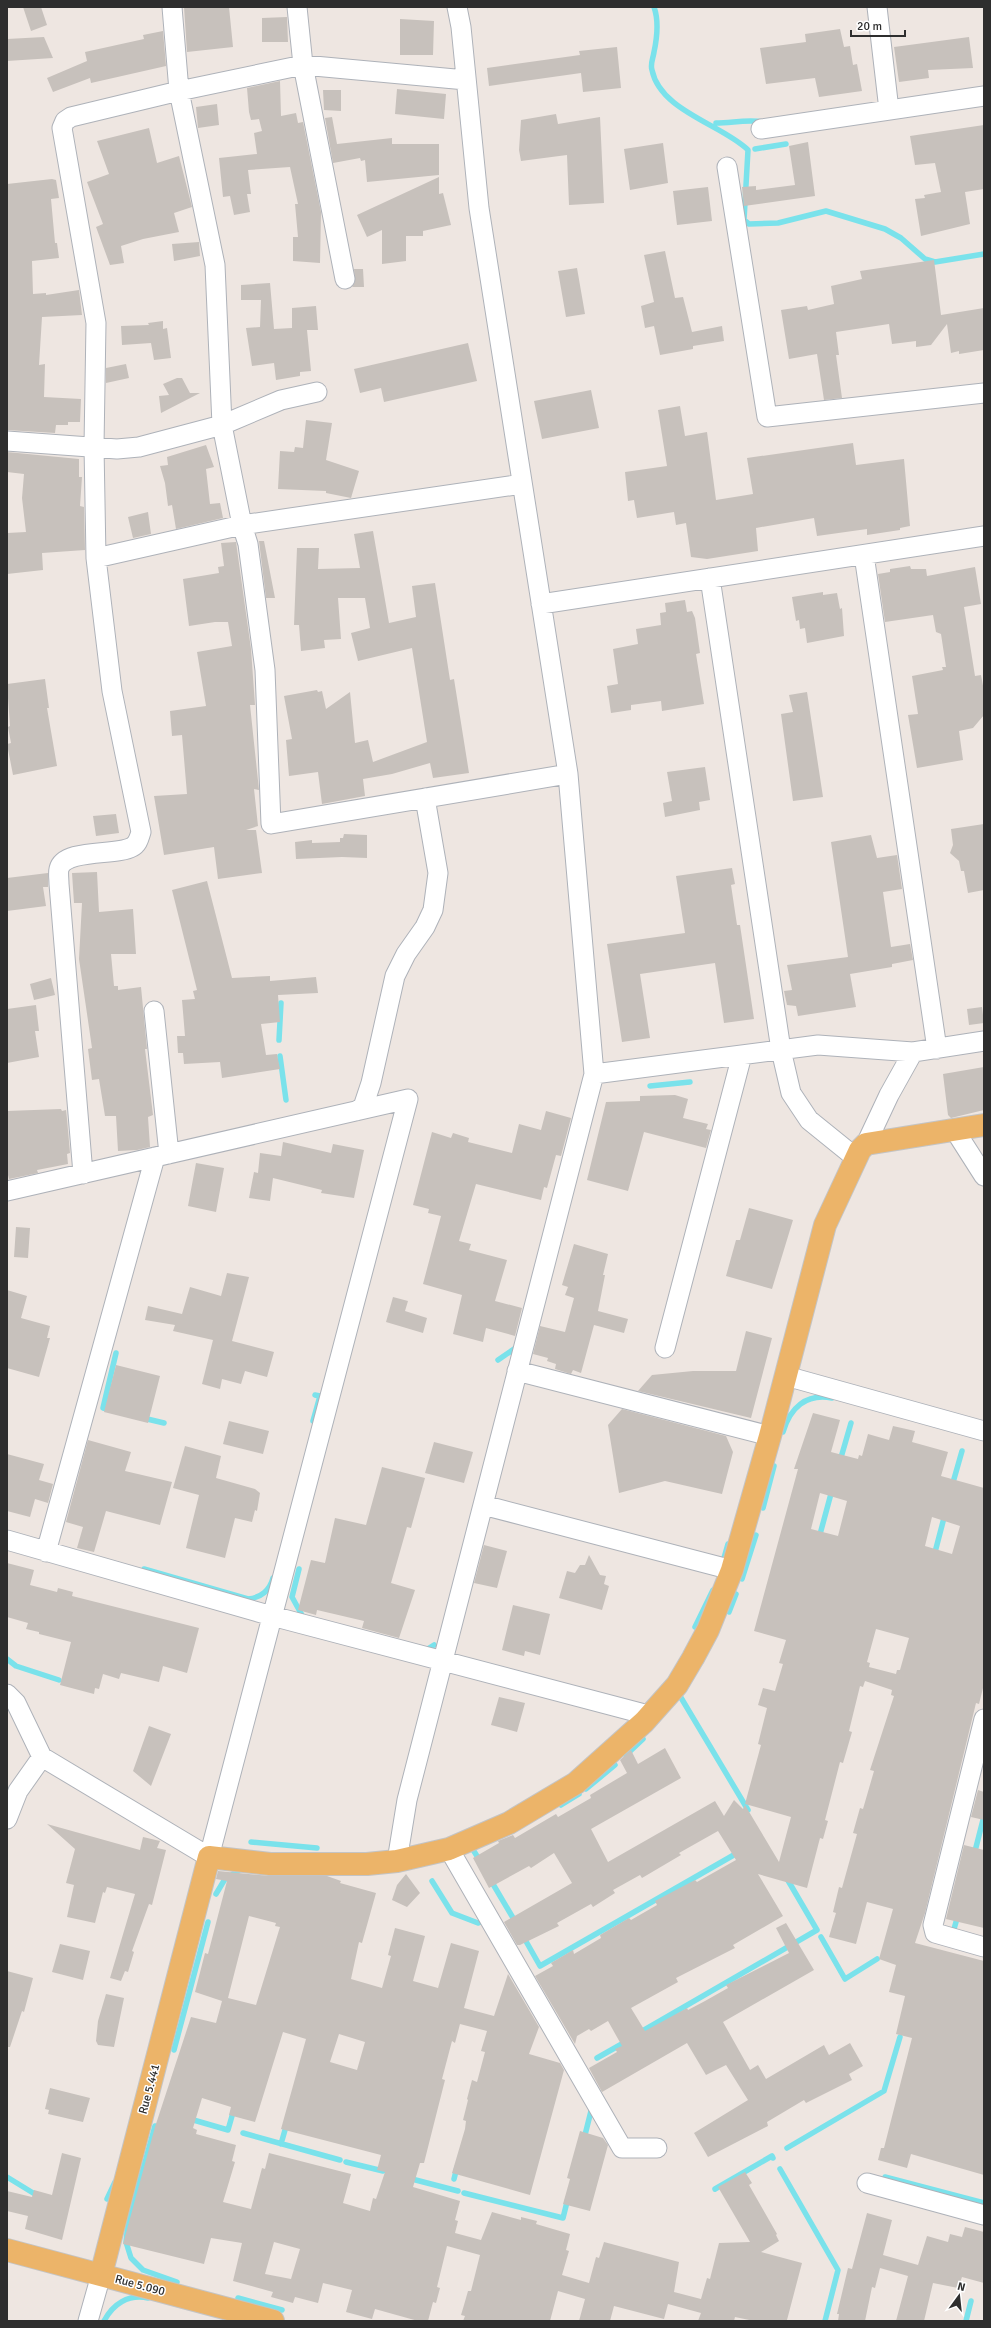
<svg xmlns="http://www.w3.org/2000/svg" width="991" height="2328" viewBox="0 0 991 2328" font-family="Signika,sans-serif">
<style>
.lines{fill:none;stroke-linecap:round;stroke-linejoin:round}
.stream{stroke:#7ae2eb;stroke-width:5.5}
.building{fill:#c7c1bc;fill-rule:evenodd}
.minor-casing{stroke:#aeb2b9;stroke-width:21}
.major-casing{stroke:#c4c4c4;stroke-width:24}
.minor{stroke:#fff;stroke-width:19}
.major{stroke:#ecb469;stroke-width:22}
.labels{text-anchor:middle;stroke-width:3;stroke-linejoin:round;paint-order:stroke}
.street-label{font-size:12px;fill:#2e2e2e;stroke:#fff}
</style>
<rect width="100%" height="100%" fill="#eee6e1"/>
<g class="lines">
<path class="stream" d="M654 7C659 21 657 38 654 52 653 59 650 64 652 70 660 111 723 125 748 150L744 220 749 224 778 223 826 211 885 229 901 238 925 259 935 262 984 254
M716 123C732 123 748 119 763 122
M755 149 786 144
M279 1040 281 1003
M280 1056 286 1100
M650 1086 690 1082
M498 1360 517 1347
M112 1410 103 1408 116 1353
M143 1418 164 1423
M313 1421 320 1396 315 1395
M783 1432C790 1408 806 1393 832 1398
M840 1461 851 1423
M952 1486 962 1451
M763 1508 774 1466
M819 1538 832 1490
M934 1556 945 1514
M722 1565 728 1544
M144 1569 248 1599C261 1598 270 1590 273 1578
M299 1569 292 1597 303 1617 307 1618
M742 1579 756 1535
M729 1612 736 1594
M695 1627 713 1590
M426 1650 434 1645
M7 1659 16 1666 59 1680
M680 1696 748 1810
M626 1755 643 1739
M586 1789 615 1765
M561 1805 579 1794
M251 1842 317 1848
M472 1848 480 1861
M974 1855 984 1816
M490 1879 516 1923
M432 1881 452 1913 478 1923 485 1919
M216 1894 225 1879 241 1869
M523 1936 540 1966 739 1852
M952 1936 958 1915
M821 1937 845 1979 877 1959
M639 2033 817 1930 786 1877
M174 2050 208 1922
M597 2058 627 2041
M190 2119 228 2130 234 2109
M155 2126 128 2224 126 2242 131 2258 143 2270 177 2282
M243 2133 340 2160
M584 2139 592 2107
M281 2144 287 2123
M787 2148 884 2091 900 2037
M346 2162 383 2171
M780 2169 838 2270 825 2321
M7 2177 38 2196
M885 2177 984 2203
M408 2178 458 2191
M454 2179 457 2167
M715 2189 772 2156 773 2158
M464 2193 563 2218 568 2198
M107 2199 115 2182
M238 2298 282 2310
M104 2321C113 2304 128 2294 148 2298
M966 2321 971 2301"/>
</g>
<path class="building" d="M23 7H41L47 25 31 31Z
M184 7H229L233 47 187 52Z
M287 17 288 42H262V18Z
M400 19 434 21 433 55H400Z
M840 29 844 47 850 46 853 65 857 64 862 91 819 97 815 78 766 84 760 48 806 42 805 34Z
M163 31 166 66 91 83 90 78 53 92 47 78 87 61 85 52 144 39 143 35Z
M44 37 53 58 7 61V39Z
M969 37 973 68 928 70 929 78 899 82 894 47Z
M617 47 621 88 583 92 581 73 489 86 487 68 580 55 579 51Z
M280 81 281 116 296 113 298 123 303 122 321 212 320 263 293 261V237H298L295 204H298L290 167 248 170 251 194H247L250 212 234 215 230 196 223 197 219 158 257 154 254 133 262 131 259 119 251 120 249 112 247 88Z
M397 89 446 94 444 119 395 114Z
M323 90H341V111L324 110Z
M217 104 219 125 198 128 196 107Z
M556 114 558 124 600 117 604 203 569 205 567 155 521 161 519 150 521 120Z
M332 117 337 144 392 138V144H439V175L367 182 365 160 361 161 360 158 333 163 325 118Z
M984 125V189L965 192 970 224 921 236 915 199 925 198 924 195 941 192 935 163 915 165 910 136Z
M149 128 157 163 179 156 192 207 174 213 179 232 143 239 121 246 124 263 110 265 96 227 103 224 87 182 109 174 97 141Z
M808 142 815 196 744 206 742 187 756 186V190L795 185 789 146Z
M663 143 668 183 630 190 624 149Z
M439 177V194L443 193 451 225 423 231V236H406V261L382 264V230L367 237 357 215Z
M52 179 56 180 59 198 51 199 55 243H57L59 258 32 261 33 294 46 293V295L79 290 82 315 42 317 39 365 45 364 44 397 81 399 80 422H68V425H56L55 433 7 430V184Z
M708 187 712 221 677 225 673 191Z
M199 242 200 256 174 261 172 244Z
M665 251 675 298 683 297 692 332 722 326 724 341 693 346V349L660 355 654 326 645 328 641 306 654 302 644 255Z
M934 260 941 315 984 308V350L959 354V351L951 353 947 324 931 345 916 347V341L892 344 889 324 836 332 839 355H836L842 398 824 400 817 354 789 359 781 310 807 306 808 310 834 304 831 286 862 279 860 271Z
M577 268 585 314 566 317 558 271Z
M354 269H363L364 287H352L355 282Z
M270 283 274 329 292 328V308L316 306 318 330H307L311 371 300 372V376L276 380 274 363 252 366 246 328 260 327 261 300H241V285Z
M163 321V329L167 328 171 358 154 360 151 343 122 345 121 326 149 325 148 323Z
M468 343 477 381 384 402 381 388 360 393 354 369Z
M126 364 129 378 106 383V368Z
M177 378H182L190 393H200L161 413 159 396 169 395 163 384Z
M591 390 599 428 542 439 534 401Z
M680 406 685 436 707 432 716 500 753 494 747 458 853 443 856 465 904 459 910 526 900 528V530L867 535V529L817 536 814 518 756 528 758 551 707 559 691 557 686 523 676 525 674 512 637 518 634 500 628 501 625 472 667 466 658 410Z
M306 420 332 423 326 460 359 471 351 498 326 493V491L278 489 280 451 294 452 295 447 303 448Z
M206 445 214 467 206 469 210 504 220 503 223 518 176 529 172 505 168 506 165 483 160 466 168 465 167 457Z
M7 452 79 459V477H82L80 506 84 507 85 550 42 553 43 570 7 574V533L26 532 22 498 24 474 7 472Z
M148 512 151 534 133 538 128 517Z
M373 531 389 623 416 617 412 586 435 583 450 680 454 679 469 773 433 778 430 763 392 774 363 779 365 796 322 804 318 772 289 776 286 740 292 739 284 696 317 690 318 692 322 691 326 709 350 692 355 743 368 740 373 762 427 742 412 648 358 661 351 633 370 628 365 598H338L341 639 324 640 325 648 301 651 299 625H294L297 548H319L318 569 360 568 354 534Z
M259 541H264L275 598H266Z
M236 542 251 649 255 705H250L259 790 254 789 258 826 246 830H256L262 873 218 879 214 847 164 855 154 796 187 794 182 735 172 736 170 711 206 706 197 652 232 646 228 622H215L189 626 183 579 219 573 218 567 224 566 221 543Z
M910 566 911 569H926L927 576 975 567 981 604 964 607 975 676 981 675 984 691V715L973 728 959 731 963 760 917 768 908 715 918 714 912 676 943 670 942 667H946L941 634 936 632 933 615 885 622 878 574 890 572V569Z
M823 592V595L837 593 840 609 842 608 844 636 807 643 805 628 800 629 799 620 796 621 792 597Z
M685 600 687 612 692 611 695 618 700 653 696 654 704 704 662 711 661 701 631 705V710L611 713 607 686 618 684 613 649 638 644 636 629 661 625 660 613 666 612 665 603Z
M45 679 49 708H47L57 766 13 775 7 744 11 743 8 727 10 726 7 684Z
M807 692 823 797 793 801 781 714 793 712 789 695Z
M705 767 710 800 699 802 700 810 665 817 663 803 672 801 667 772Z
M116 814 119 833 96 836 93 816Z
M984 824V890L968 893 964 871H961L959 861 950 853 953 845 951 829Z
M344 834 367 835V858L342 857 296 859 295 842 312 840V843L340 842V838H343Z
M871 835 877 858 897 855 902 889 883 892 891 947 910 944 913 960 892 964V967L850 974 856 1007 798 1016 796 1006 787 1005 784 991 792 990 787 965 848 957 831 842Z
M732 868 735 884 731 885 737 925H740L754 1019 724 1023 715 963 640 974 650 1038 622 1042 607 944 685 933 676 876Z
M97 872 99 912 133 909 136 954H111L114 986H118V990L141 987 147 1049H145L153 1115 148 1117 150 1147 137 1150 118 1151 116 1116H105L99 1079 92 1080 88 1049 92 1048 79 959 82 903H74L72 873Z
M48 873V887H43L46 906 7 911V878Z
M207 881 232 978 270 976V981L316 977 318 993 278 995 280 1022 261 1024 266 1055 277 1054 280 1069 222 1078 220 1062 184 1064 183 1053H178L177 1036H185L182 1000 195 999 193 991 197 990 172 890Z
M51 978 55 995 34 1000 30 984Z
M36 1005 39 1031H35L39 1057 7 1063V1009Z
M982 1007 984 1023 969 1025 967 1009Z
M984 1067V1110L951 1118 948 1115 943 1074Z
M675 1095 688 1099 683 1118 708 1124 706 1129 711 1130 706 1148 644 1132 628 1191 587 1180 606 1102 640 1101V1096Z
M61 1109 62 1111 66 1110 67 1119 70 1153 67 1154 68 1164 37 1170 38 1173 9 1179 7 1171V1111Z
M546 1111 571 1118 561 1156 556 1155 547 1188 544 1187 541 1200 476 1184 459 1241 471 1244 469 1250 507 1260 495 1301 522 1308 515 1336 486 1328 483 1342 453 1334 462 1295 423 1284 441 1216 428 1213 429 1209 413 1205 432 1132 451 1138 453 1133 469 1138 468 1142 512 1153 519 1124 541 1130Z
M283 1142 331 1153 333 1144 364 1150 354 1198 321 1193 322 1190 273 1178 270 1201 249 1198 254 1172 258 1173 260 1153 281 1156Z
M196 1163 224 1168 216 1212 188 1206Z
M749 1208 793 1220 772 1289 726 1276 736 1240H740Z
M16 1227 30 1228 28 1258 14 1257Z
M574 1244 608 1254 603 1275H605L598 1311 628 1319 624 1333 594 1325 581 1373 573 1370 571 1374 555 1369 556 1364 547 1361 548 1358 533 1354 540 1326 565 1332 574 1298 565 1295 568 1287 562 1285Z
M227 1273 249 1277 232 1341 274 1352 267 1377 245 1371 241 1384 222 1379 220 1389 202 1384 213 1340 173 1331 175 1325 145 1320 148 1306 182 1314 190 1287 221 1296Z
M7 1290 27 1296 21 1318 50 1326 47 1338H50L39 1377 7 1368Z
M393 1297 408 1301 405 1311 427 1318 423 1333 386 1322Z
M746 1331 772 1338 751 1418 638 1391 652 1375 693 1371H736Z
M116 1365 160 1376 148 1423 104 1412Z
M622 1409 726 1436 733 1452 722 1494 665 1481 619 1493 608 1425Z
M813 1413 840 1420 831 1452 858 1459 859 1455 862 1456 868 1434 889 1440 893 1426 915 1431 912 1442 948 1452 941 1476 984 1488V1684L979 1704 976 1703 925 1913 915 1943 984 1961V2175L911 2154 907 2168 878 2160 881 2148H884L912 2038 896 2034 905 1996 889 1992 896 1965 879 1959 893 1909 867 1902 856 1944 829 1937 836 1913 833 1912 839 1887 842 1888 857 1834 853 1833 860 1808 863 1809 874 1771 870 1770 894 1696 891 1695 892 1690 865 1681 863 1687 860 1686 849 1731 852 1732 843 1763 840 1762 825 1820 828 1821 823 1839 820 1838 807 1888 758 1874 783 1916 733 1945 735 1948 676 1978 678 1982 631 2008 645 2031 687 2008 688 2010 705 2001 728 1988 726 1985 789 1953 776 1928 786 1923 814 1970 723 2022 750 2070 758 2065 766 2079 824 2045 829 2055 850 2043 863 2066 849 2074 852 2080 806 2103 804 2100 767 2122 768 2126 708 2157 694 2133 748 2100 726 2065 706 2075 687 2043 602 2092 589 2068 617 2052 615 2049 622 2046 608 2021 591 2031 589 2029 577 2036 575 2044 535 1976 553 1966 551 1963 573 1950 574 1954 601 1938 600 1935 629 1918 631 1920 657 1905 655 1901 695 1880 697 1882 736 1860 718 1831 679 1853 681 1855 642 1878 640 1875 613 1890 615 1893 593 1907 591 1904 557 1923 559 1926 520 1945H517L504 1922 572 1883 554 1853 531 1868 529 1866 489 1888 473 1858 499 1843 498 1841 513 1835 515 1838 556 1814 558 1817 591 1798 590 1795 627 1773 620 1760 631 1750 638 1764 665 1748 681 1778 591 1829 608 1862 715 1801 724 1816 734 1800 743 1809 745 1805 779 1862 791 1817 745 1804 761 1745 758 1744 767 1708 758 1705 763 1688 775 1691 783 1664 779 1663 786 1640 754 1631 798 1469H794ZM820 1493 847 1501 838 1536 811 1529ZM932 1517 960 1526 952 1554 925 1546ZM876 1629 909 1638 900 1670H897L896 1674 869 1667 870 1663 867 1662Z
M229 1421 269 1431 263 1454 223 1444Z
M88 1440 131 1452 125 1471 172 1482 160 1525 106 1511 94 1552 77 1548 83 1527 66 1522Z
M434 1442 473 1452 464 1483 425 1473Z
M185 1446 221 1456 216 1478 255 1489 260 1493 257 1511 255 1510 252 1522 235 1518 225 1558 186 1548 199 1495 173 1488Z
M7 1454 44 1464 39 1480 53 1484 48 1503 35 1499 30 1517 7 1511Z
M382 1467 425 1478 411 1528 407 1527 391 1583 415 1590 399 1638 362 1628 364 1621 317 1610 316 1615 298 1610 311 1560 325 1563 335 1518 366 1525Z
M484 1545 507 1551 497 1588 474 1583Z
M589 1555 600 1575 606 1576 604 1584 609 1586 602 1610 559 1598 567 1571 575 1573 580 1565H585Z
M7 1563 34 1570 30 1585 57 1592 58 1588 73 1592 72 1596 199 1628 187 1673 163 1666 159 1682 121 1673 119 1679 103 1674 99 1689 95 1688 94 1694 60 1685 71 1642 39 1634V1632L26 1629 28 1623 7 1617Z
M513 1605 550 1614 540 1655 525 1651 524 1656 502 1650Z
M499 1697 525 1703 517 1732 491 1725Z
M149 1726 171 1734 151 1786 133 1771Z
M978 1790 984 1792V1820L971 1817Z
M47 1824 140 1850 143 1837 160 1841 157 1848 166 1850 152 1905 149 1904 132 1951 134 1952 128 1972 125 1971 121 1981 110 1978 135 1894 107 1887 105 1893 103 1892 95 1923 67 1917 74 1885 66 1883 75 1849Z
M964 1845 984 1850V1928L946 1919Z
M218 1871 270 1876H327L341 1881 340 1883 376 1893 362 1943 359 1942 351 1979 382 1988 391 1956 388 1955 395 1928 425 1936 413 1981 438 1988 451 1943 479 1951 464 2008 494 2016 508 1974 539 2027 529 2054 560 2063 564 2070 530 2195 452 2173 465 2129 466 2121 463 2120 468 2100 467 2099 472 2080 477 2082 485 2052 481 2051 487 2031 460 2024 455 2043 452 2041 442 2079 445 2080 424 2163H420L413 2187 460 2201 455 2220 458 2221 455 2233 481 2240 492 2212 521 2220V2217L537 2221 536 2224 570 2234 566 2250 569 2251 562 2275 589 2283 596 2257 599 2258 604 2242 679 2262 674 2292 701 2299 707 2278 710 2279 719 2243 750 2242 718 2187 745 2172 752 2183 749 2185 777 2234 776 2235 779 2241 761 2252 802 2263 787 2320 754 2321 735 2317 734 2321H698L701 2313 668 2304 664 2319 614 2306 610 2321H579L585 2299 558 2291 550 2321H463L465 2316 461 2315 464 2305 468 2291H471L480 2255 447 2246 437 2287 440 2288 436 2303 433 2302 428 2321H418L375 2309 372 2319 346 2312 352 2290 323 2283 318 2303 295 2297 293 2303 271 2297 273 2292 233 2281 242 2243 211 2238 204 2264 123 2244 155 2127 191 2017 216 2023 222 2001 195 1992 205 1953 208 1954 227 1881 216 1879ZM249 1916 276 1923 275 1926 280 1927 256 2005 228 1998ZM283 2032 306 2039 281 2129 381 2155 377 2170 385 2172 376 2199 373 2198 370 2211 343 2203 351 2174 269 2153 265 2169 262 2168 251 2209 223 2202 235 2162 232 2161 236 2145 196 2134 197 2130 193 2128 202 2098 231 2107 229 2115 255 2122ZM339 2034 365 2042 357 2070 330 2062ZM274 2242 300 2249 291 2279 265 2274Z
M406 1874 420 1893 407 1907 392 1900 397 1885Z
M60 1944 90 1951 83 1980 52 1972Z
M7 1971 33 1978 24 2012 22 2011 10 2047H7Z
M106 1994 124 1998 114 2047 98 2045 96 2041 98 2021Z
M50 2088 90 2098 83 2122 48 2114 49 2110 45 2109Z
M580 2131 603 2138 608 2145 590 2211 563 2204 570 2179 567 2178Z
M62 2153 81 2158 62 2240 25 2229 28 2216 7 2211V2191L32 2197 34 2190 52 2195Z
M867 2213 892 2220 883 2255 918 2265 927 2236 948 2242 950 2234 962 2237 965 2227 984 2232V2283L962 2277 958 2288 933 2283 924 2321H896L908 2276 880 2268 875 2288 872 2287 865 2321H838L839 2314H837L848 2268 852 2269Z"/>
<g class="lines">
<g class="minor-casing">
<path id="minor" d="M172 7 179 91 215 265 222 425 242 525 522 484
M297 7 303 65 345 279
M877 7 889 110
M761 129 984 96
M727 167 767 417 984 393
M7 441 117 449 139 447 222 425 281 400 317 392
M864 555 937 1049
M96 558 242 525 248 544 265 670 271 824 568 774
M710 578 781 1050 791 1093 809 1120 856 1158
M541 604 984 536
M154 1011 169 1154
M594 1074 818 1045 913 1052 984 1041
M356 1111 363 1107 371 1083 395 976 406 954 425 927 433 910 438 873 425 798
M954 1129 984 1176
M866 1144 889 1095 913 1052
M83 1174 59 884C59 879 58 873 59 869 64 848 117 856 132 847 138 844 139 838 141 832L112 691 96 558 94 446 96 323 62 128 65 121 71 117 179 91 303 65 466 80
M7 1191 408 1099 209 1857 42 1757 18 1791 7 1819
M665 1348 742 1055
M517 1371 770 1436
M786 1376 984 1431
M483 1505 732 1570
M7 1540 272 1616 648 1715
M46 1552 155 1157
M7 1694 16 1703 42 1757
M984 1719 933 1925 935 1933 984 1947
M449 1849 622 2148H657
M397 1861 407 1800 594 1074 568 774 479 208 461 27 457 7
M867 2183 984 2215
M88 2321 101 2275"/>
</g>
<g class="major-casing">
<path id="major" d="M7 2250 273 2321
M101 2275 209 1857 270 1864H367L397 1861 449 1849 509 1823 576 1783 644 1722 677 1685 693 1658 708 1630 732 1570 770 1436 825 1225 860 1150 866 1144 984 1125"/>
</g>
<use href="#minor" class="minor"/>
<use href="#major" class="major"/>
</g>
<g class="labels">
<g class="street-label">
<text transform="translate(149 2089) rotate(-75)" y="4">Rue 5.441</text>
<text transform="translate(140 2285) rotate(15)" y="4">Rue 5.090</text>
</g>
</g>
<rect width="991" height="2328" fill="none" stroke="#2e2e2e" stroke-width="16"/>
<g transform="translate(959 2296) rotate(15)" stroke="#ffffff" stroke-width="3" paint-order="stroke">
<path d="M0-3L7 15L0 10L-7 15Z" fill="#2e2e2e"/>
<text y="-6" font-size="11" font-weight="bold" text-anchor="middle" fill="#2e2e2e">N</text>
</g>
<path d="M851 30v6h54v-6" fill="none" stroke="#2e2e2e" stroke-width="2"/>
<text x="857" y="30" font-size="12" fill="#2e2e2e" stroke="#ffffff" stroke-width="3" paint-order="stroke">20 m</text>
</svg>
